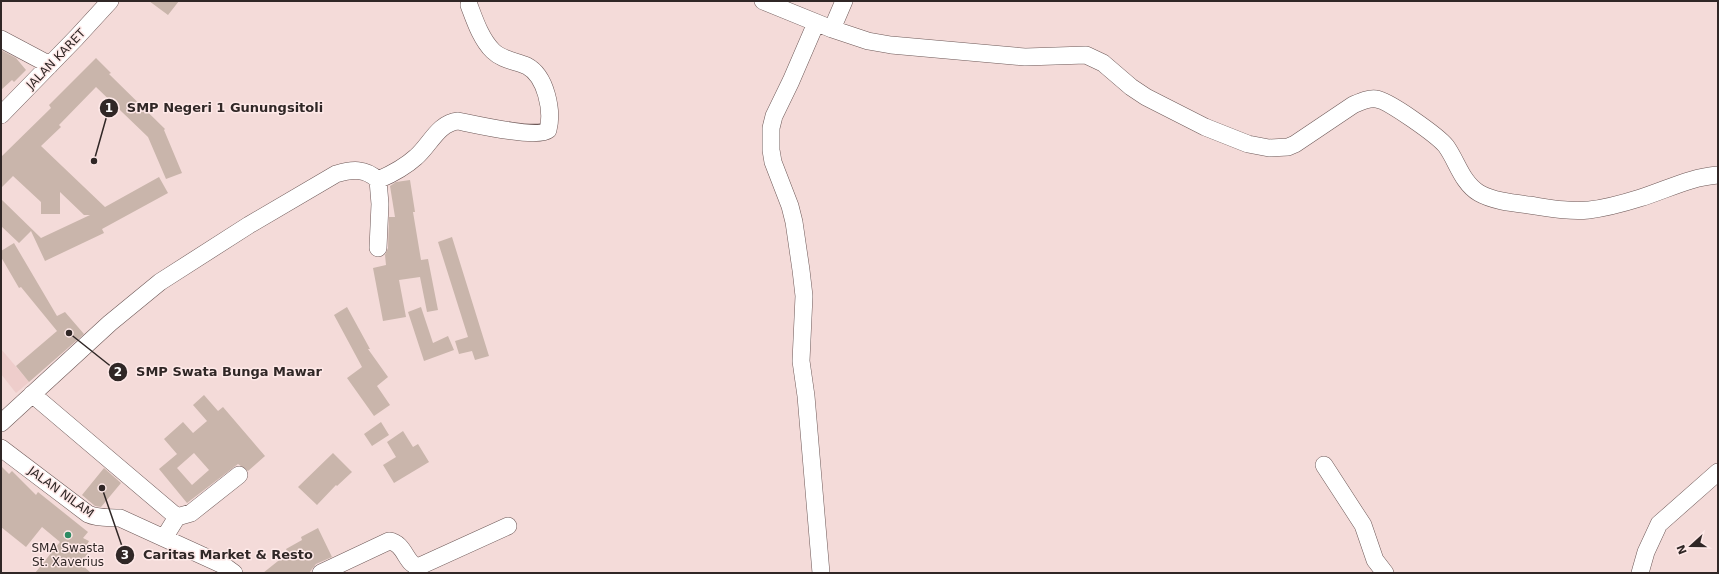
<svg xmlns="http://www.w3.org/2000/svg" width="1719" height="574" viewBox="0 0 1719 574" font-family="'DejaVu Sans',sans-serif">
<style>
.built{fill:#eecdcb}
.building{fill:#c9b5ab;fill-rule:evenodd}
.lines{fill:none;stroke-linecap:round;stroke-linejoin:round}
.minor-casing{stroke:#6d5857;stroke-width:18}
.minor{stroke:#fff;stroke-width:17}
.poi-dot{fill:#2d8b63;stroke:#fee9e8;stroke-width:1.5}
.labels{text-anchor:middle;stroke-width:3;stroke-linejoin:round;paint-order:stroke}
.street-label{font-size:12px;fill:#302726;stroke:#fee9e8}
.poi-label{font-size:12px;fill:#302726;stroke:#fee9e8}
.leader{fill:none;stroke:#302726;stroke-width:1.5}
.callout-dot{fill:#302726;stroke:#fee9e8;stroke-width:1.5}
.mark-label{font-size:12px;text-anchor:middle;font-weight:bold;fill:#fff}
.callout-label{font-size:13px;text-anchor:middle;font-weight:bold;fill:#302726;stroke:#fee9e8;stroke-width:3;stroke-linejoin:round;paint-order:stroke}
</style>
<rect width="100%" height="100%" fill="#f4dbd9"/>
<path class="built" d="M1 349 29 382 16 393 1 374Z"/>
<path class="building" d="M149 1H179L168 15Z
M1 50 16 58 26 70 14 82 12 80 1 90Z
M96 58 111 73 109 74 165 129 164 130 182 173 166 179 148 137 96 87 59 125 61 127 41 146 105 207 159 177 168 193 102 229 104 233 45 261 31 231 19 243 1 226V199L41 238 90 215H84L60 192V214H41V202L13 176 1 188V157L51 108 49 105Z
M410 180 415 212H413L421 260 428 259 438 310 427 312 420 277 399 280 406 317 383 321 373 268 386 265 385 255 388 248 389 217H395L390 186 396 182Z
M452 237 489 356 475 360 472 351 459 354 455 341 468 337 438 242Z
M14 243 57 316 65 312 84 334 29 382 16 366 57 331 21 287 19 288 1 257V251Z
M347 307 370 349H368L388 377 377 386 390 405 374 416 347 378 362 367 334 315Z
M421 307 433 343 448 336 454 350 424 361 408 312Z
M204 395 218 411 223 407 265 456 248 471 238 464 187 503 159 469 177 454 164 439 183 422 193 433 207 421 193 405ZM194 453 209 470 192 485 177 468Z
M381 422 389 435 372 446 364 434Z
M403 431 413 447 418 444 429 462 394 483 383 465 396 457 387 442Z
M333 453 352 472 337 486 336 485 317 505 298 487Z
M1 466 9 474 12 471 36 495 38 492 88 532 83 538 89 541 85 548 89 552 80 563 91 573H35L60 542 42 527 26 547 1 527Z
M104 468 121 483 101 507 95 506 82 495Z
M318 528 332 557 316 564 309 573H263L288 553 286 549 302 540 301 537Z"/>
<g class="lines">
<g class="minor-casing">
<path id="minor" d="M763 1 832 29 868 41 891 45 1025 57 1086 55 1103 63 1131 87 1146 97 1205 127 1248 144 1269 148 1288 147 1295 144 1353 105C1360 102 1368 98 1376 99 1388 100 1438 136 1446 146 1457 161 1462 183 1479 193 1493 201 1513 203 1529 205 1549 208 1569 212 1589 210 1606 208 1624 203 1640 198 1666 190 1690 177 1718 175
M816 23 791 81 774 116 771 128V150L773 162 790 206 794 222 801 270 804 296 801 361 806 396 821 573
M832 29 844 1
M1 39 50 65
M1 115 76 38 110 1
M378 180C392 174 405 167 416 157 430 145 438 123 458 121 473 124 538 139 548 130 553 111 546 76 527 66 516 61 502 60 493 51 481 39 475 21 469 5
M32 394 177 517 164 538
M1 423 110 323 160 282 249 225 336 174C352 169 365 168 378 180L380 204 378 248
M1 448 88 514C99 519 109 517 120 518L223 565 234 573
M1324 465 1363 525 1375 560 1385 573
M177 517 191 513 239 475
M321 573 389 541C406 543 406 568 420 566L508 526
M1640 573 1646 552 1659 524 1718 472"/>
</g>
<use href="#minor" class="minor"/>
</g>
<circle class="poi-dot" cx="68" cy="535" r="4"/>
<g class="labels">
<g class="street-label">
<text transform="translate(56 59) rotate(-46)" y="4">JALAN KARET</text>
<text transform="translate(61 492) rotate(36)" y="4">JALAN NILAM</text>
</g>
<g class="poi-label">
<text x="68" y="552">SMA Swasta<tspan x="68" dy="14">St. Xaverius</tspan></text>
</g>
</g>
<path class="leader" d="M94 161L109 108M69 333L118 372M102 488L125 555"/>
<g class="callout-dot">
<circle cx="94" cy="161" r="4"/>
<circle cx="69" cy="333" r="4"/>
<circle cx="102" cy="488" r="4"/>
<circle cx="109" cy="108" r="10"/>
<circle cx="118" cy="372" r="10"/>
<circle cx="125" cy="555" r="10"/>
</g>
<g class="mark-label">
<text x="109" y="112">1</text>
<text x="118" y="376">2</text>
<text x="125" y="559">3</text>
</g>
<g class="callout-label">
<text x="225" y="112">SMP Negeri 1 Gunungsitoli</text>
<text x="229" y="376">SMP Swata Bunga Mawar</text>
<text x="228" y="559">Caritas Market &amp; Resto</text>
</g>
<rect width="1719" height="574" fill="none" stroke="#302726" stroke-width="4"/>
<g transform="translate(1691 546) rotate(249)" stroke="#fee9e8" stroke-width="3" paint-order="stroke">
<path d="M0-3L7 15L0 10L-7 15Z" fill="#302726"/>
<text y="-6" font-size="11" font-weight="bold" text-anchor="middle" fill="#302726">N</text>
</g>
</svg>
